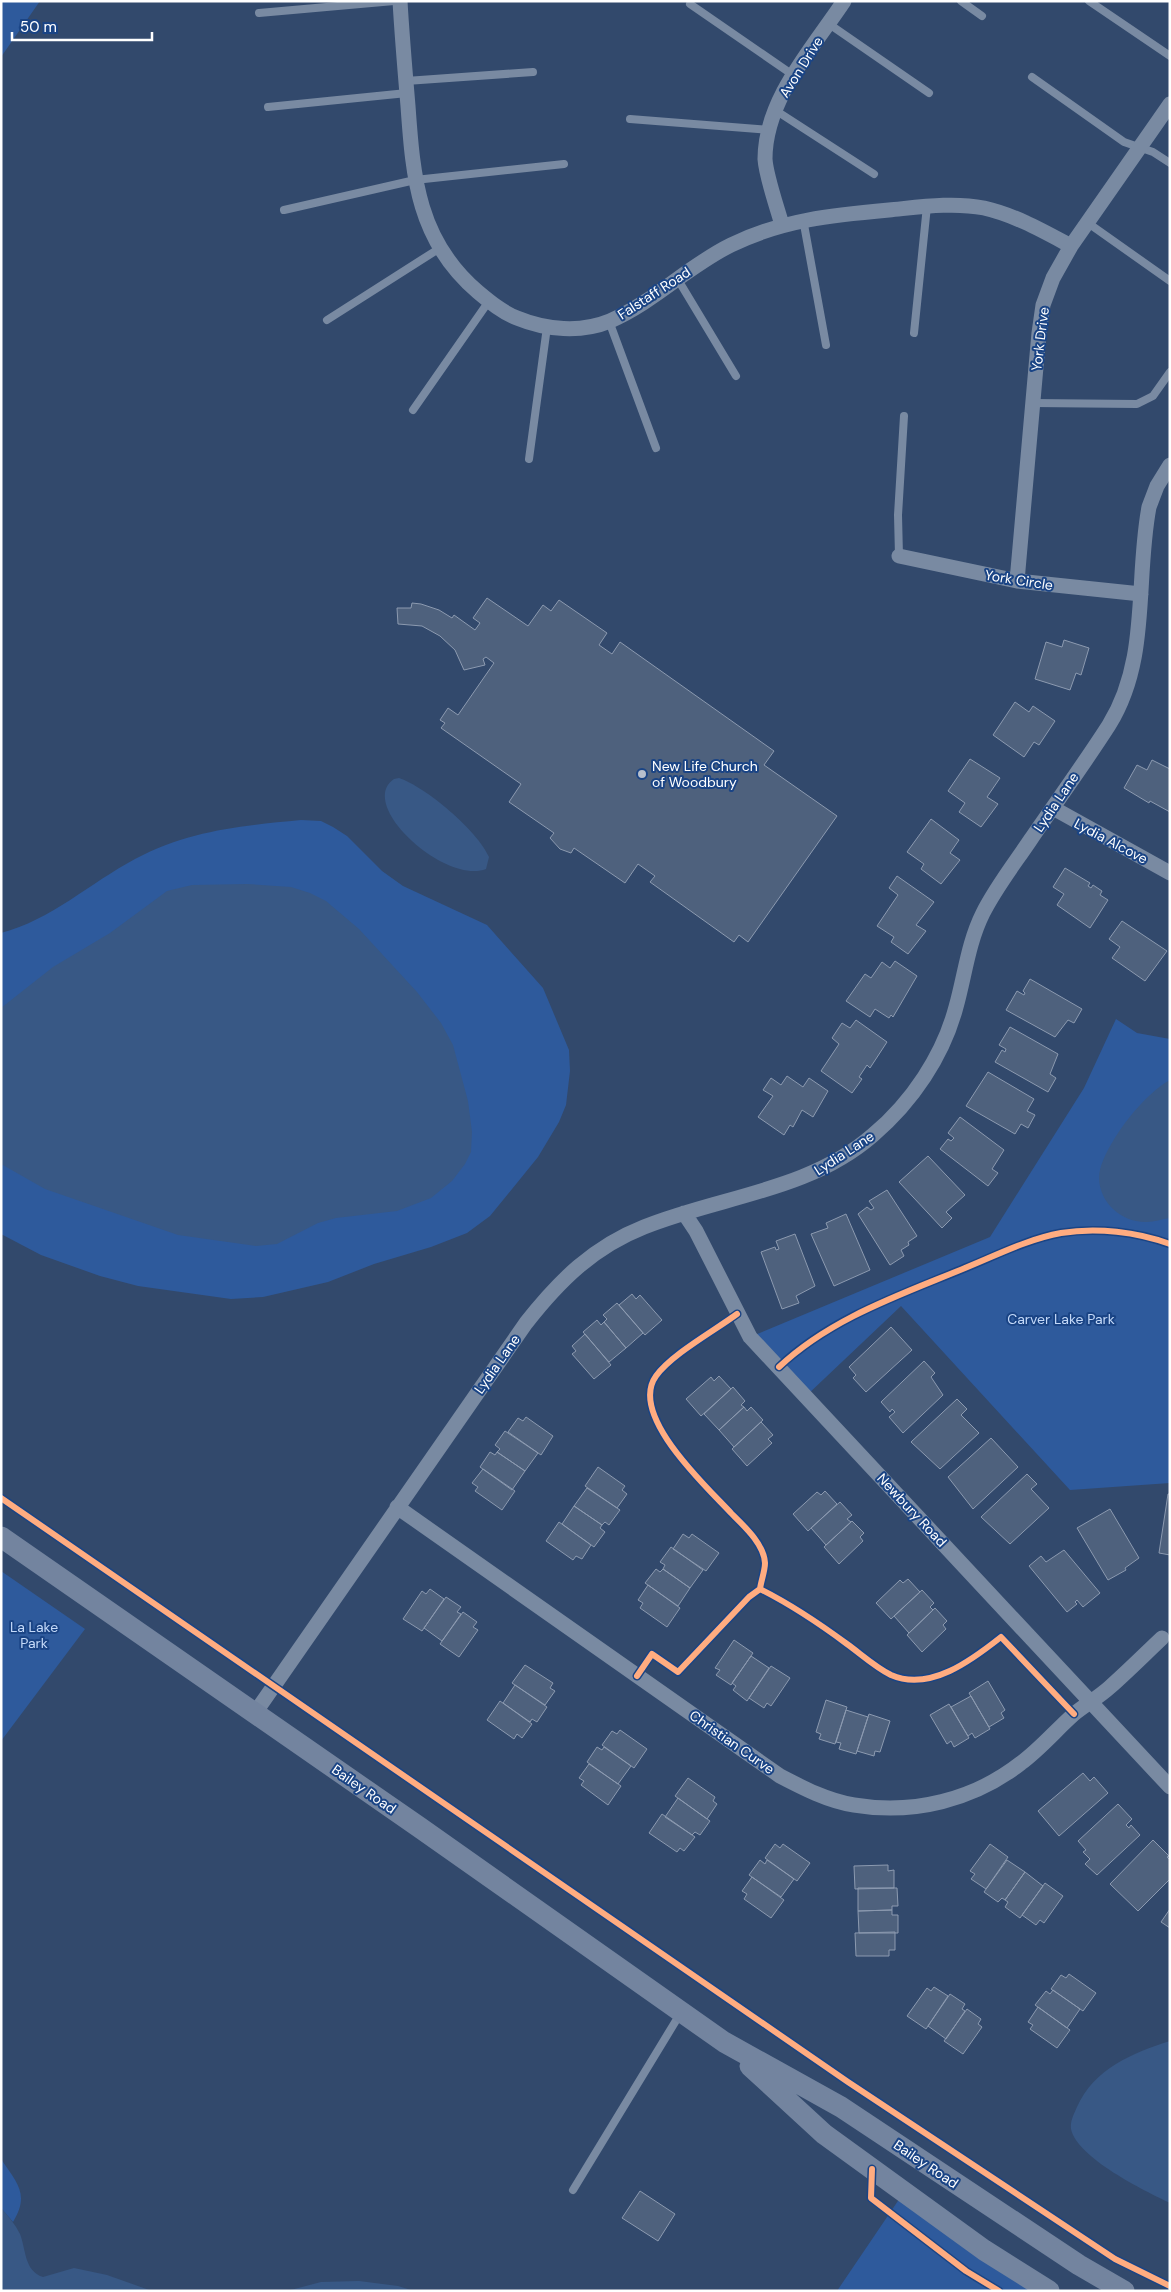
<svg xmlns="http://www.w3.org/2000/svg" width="1171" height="2292" viewBox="0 0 1171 2292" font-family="'DM Sans',sans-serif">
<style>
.green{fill:#2e5a9c}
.water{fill:#385885}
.building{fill:#4e617d;stroke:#8c9ab0}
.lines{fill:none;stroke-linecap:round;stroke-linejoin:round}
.lane{stroke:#798aa2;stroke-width:8}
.street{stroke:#798aa2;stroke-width:15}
.secondary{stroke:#73849f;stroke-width:21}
.cycleway-casing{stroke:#1a4485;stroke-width:9}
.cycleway{stroke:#ffac80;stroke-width:6}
.poi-dot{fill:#b7bfcc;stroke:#1a4485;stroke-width:2}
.labels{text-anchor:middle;stroke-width:4;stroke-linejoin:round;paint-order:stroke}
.street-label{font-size:14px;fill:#fff;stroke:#1a4485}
.poi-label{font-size:14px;fill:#fff;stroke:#1a4485;text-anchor:start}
.park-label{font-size:14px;fill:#c5daf9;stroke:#1a4485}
</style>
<rect width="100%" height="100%" fill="#32496c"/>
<path class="green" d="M1 1H40L1 57Z
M301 820 321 821 333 827 347 836 382 871 403 886 487 925 543 988 569 1050 570 1071 566 1105 559 1122 538 1157 490 1216 467 1233 431 1247 374 1264 328 1282 263 1297 231 1299 138 1286 100 1276 41 1255 1 1234V933C51 920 90 883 135 859 190 830 240 826 301 820Z
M1116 1019 1137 1033 1170 1039V1483L1070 1490 901 1306 806 1396 750 1337 990 1237 1084 1088Z
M1 1571 85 1629 1 1741Z
M1 2159C17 2183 30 2194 13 2222L1 2208Z
M904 2192 1049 2291H837Z"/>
<path class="water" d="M399 778C426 787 478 831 489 857L486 869C446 885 356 805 394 779Z
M247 884 291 887 310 893 326 901 359 929 417 992 441 1023 453 1045 468 1101 472 1132 471 1152 465 1164 452 1181 431 1198 397 1211 336 1218 318 1223 277 1244 256 1246 178 1235 45 1189 1 1164V1008L53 967 110 933 167 891 192 885Z
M1170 1080V1218C1162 1219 1154 1222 1147 1222 1117 1223 1092 1195 1101 1166 1111 1137 1143 1095 1170 1080Z
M1170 2041V2203C1145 2191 1077 2158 1071 2129 1070 2121 1074 2114 1077 2107 1094 2069 1132 2053 1170 2041Z
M1 2208C8 2216 15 2224 20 2234 26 2249 24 2271 43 2277L74 2268 107 2275 152 2291H1Z
M359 2281 398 2286 414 2291H287L321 2282Z"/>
<path class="building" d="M487 598 528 626 543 605 551 611 559 600 607 633 599 645 612 654 620 642 774 751 764 765 837 816 748 942 739 935 734 942 650 882 655 876 638 864 625 883 574 848 571 853 560 849 550 838 554 833 509 802 521 784 441 728 445 723 440 720 448 708 458 715 494 663 486 657 483 659 485 665 464 670 455 650 440 636 422 626 398 624 397 608H411L412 603 421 604 439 610 452 618 454 615 475 630 480 623 473 618Z
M1064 640 1089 648 1081 675 1076 673 1070 690 1035 679 1046 642 1062 647Z
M1015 702 1029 712 1033 706 1055 721 1039 745 1034 742 1024 757 993 735Z
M970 759 1000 778 987 797 998 804 981 827 959 812 965 803 948 791Z
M1152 760 1170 769V812L1150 801 1149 803 1124 788 1137 765 1147 770Z
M931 819 959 840 950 853 960 860 941 884 921 869 924 864 907 852Z
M1065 868 1090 883 1088 886 1091 888 1093 885 1102 891 1100 895 1108 900 1090 928 1057 905 1064 894 1053 887Z
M897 876 934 902 916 925 926 931 908 954 891 942 894 937 877 926 898 895 889 888Z
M1122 921 1167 951 1145 981 1112 958 1120 947 1109 939Z
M895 961 917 976 893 1017 891 1015 889 1018 875 1009 870 1017 846 1001 865 974 871 978 882 962 890 968Z
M1030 979 1082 1009 1074 1023 1068 1020 1055 1037 1006 1010 1017 991 1024 995 1025 993 1023 991Z
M856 1020 887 1042 870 1068 867 1065 859 1077 862 1079 852 1093 821 1071 839 1044 832 1038 842 1023 850 1028Z
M1010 1027 1058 1054 1050 1074 1056 1078 1048 1092 995 1062 1002 1050 1005 1052 1006 1049 999 1045Z
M988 1072 1034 1099 1027 1111 1035 1115 1028 1128 1021 1124 1015 1134 966 1106Z
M787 1076 803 1087 809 1078 828 1091 813 1117 802 1110 793 1127 790 1125 784 1135 758 1117 773 1096 763 1090 771 1078 781 1085Z
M960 1117 1004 1150 992 1169 998 1173 988 1186 940 1149 948 1139 951 1141 954 1138 948 1133Z
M928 1156 965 1195 946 1212 952 1218 942 1228 899 1182Z
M887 1190 917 1236 908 1242 909 1245 901 1250 904 1256 890 1265 858 1214 867 1207 871 1210 874 1208 869 1201Z
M846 1214 870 1270 834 1286 811 1234 828 1228 826 1223Z
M795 1234 815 1286 796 1296 799 1303 782 1309 761 1252 775 1247 776 1250 779 1249 776 1241Z
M632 1294 636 1299 640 1295 662 1320 645 1335 619 1305Z
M617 1303 643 1333 626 1348 604 1322 607 1319 603 1315Z
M597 1320 601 1325 604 1322 626 1348 609 1362 583 1332Z
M891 1327 912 1350 866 1392 853 1378 856 1375 849 1367Z
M585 1334 611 1365 594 1379 572 1354 576 1351 572 1346Z
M924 1361 935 1373 931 1377 943 1395 903 1433 889 1417 895 1412 892 1409 890 1412 881 1402Z
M719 1376 731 1389 701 1416 686 1399 711 1377 714 1381Z
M733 1387 745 1401 741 1405 744 1407 719 1430 704 1414Z
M957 1399 967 1409 961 1415 979 1433 940 1469 911 1442Z
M744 1407 747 1411 751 1407 763 1420 734 1447 719 1430Z
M526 1417 553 1436 541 1455 508 1432 518 1418 523 1421Z
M761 1422 773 1435 768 1439 772 1443 747 1466 732 1449Z
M505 1431 538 1453 525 1471 497 1452 500 1449 495 1445Z
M991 1438 1018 1467 973 1509 948 1477Z
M490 1452 495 1455 497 1452 525 1471 512 1490 480 1467Z
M598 1467 625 1486 622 1490 627 1494 617 1508 585 1486Z
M483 1469 515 1491 502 1510 475 1491 478 1487 472 1483Z
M1027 1474 1037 1484 1031 1489 1049 1508 1010 1544 981 1517Z
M587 1488 620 1510 609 1525 605 1522 602 1525 574 1506Z
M825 1491 837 1504 808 1531 793 1514 817 1492 821 1495Z
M1168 1494H1170V1555L1159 1553Z
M840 1502 852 1515 847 1519 851 1522 826 1545 811 1528Z
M574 1506 602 1525 600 1528 605 1532 594 1547 562 1524Z
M1110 1509 1139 1558 1125 1568 1126 1570 1108 1580 1077 1528Z
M852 1521 864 1533 860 1537 863 1541 839 1564 824 1547Z
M559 1522 591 1545 582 1559 576 1556 573 1560 546 1541Z
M683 1534 689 1538 692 1534 719 1553 706 1571 673 1549Z
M671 1547 703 1570 690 1588 663 1569 665 1565 660 1562Z
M1064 1550 1100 1593 1083 1607 1077 1600 1075 1602 1077 1604 1067 1612 1029 1566 1041 1556 1046 1562Z
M656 1569 660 1572 663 1569 690 1588 678 1606 645 1583Z
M908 1579 920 1592 891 1619 876 1603 900 1580 903 1583Z
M648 1585 680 1608 667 1627 640 1608 643 1603 638 1600Z
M430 1589 444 1599 422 1631 403 1619 422 1591 426 1594Z
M922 1590 934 1603 930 1607 933 1610 909 1633 894 1616Z
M446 1597 461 1607 457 1612 461 1614 442 1641 424 1628Z
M935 1608 947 1621 943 1625 946 1629 922 1652 907 1635Z
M463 1612 477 1622 473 1627 478 1630 459 1657 440 1644Z
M734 1640 753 1653 731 1685 716 1675 720 1670 715 1668Z
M751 1656 769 1668 747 1701 733 1690 736 1686 732 1683Z
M525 1665 553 1683 550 1688 555 1691 545 1705 512 1683Z
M771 1666 790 1678 771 1706 767 1703 764 1708 749 1698Z
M988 1681 1005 1710 1001 1713 1004 1718 989 1727 969 1693Z
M515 1685 547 1707 537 1722 532 1719 530 1722 503 1703Z
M971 1696 990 1729 975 1738 972 1733 968 1736 951 1707Z
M826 1700 847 1707 835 1744 819 1739 821 1734 816 1732Z
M500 1701 532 1724 522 1738 517 1734 514 1739 487 1720Z
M949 1704 969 1738 954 1747 951 1741 947 1744 930 1715Z
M846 1710 868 1717 856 1754 839 1749 841 1743 836 1742Z
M869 1714 890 1721 880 1752 875 1751 874 1756 857 1751Z
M620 1730 647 1749 634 1768 602 1745 612 1731 617 1734Z
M597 1747 602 1750 604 1747 631 1766 618 1784 587 1762Z
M589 1764 621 1786 608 1805 581 1785 584 1781 579 1778Z
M1083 1773 1090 1781 1094 1777 1108 1793 1059 1836 1038 1811Z
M688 1778 715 1797 713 1801 717 1804 707 1819 675 1796Z
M678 1798 710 1821 700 1835 695 1832 692 1835 665 1817Z
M1118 1804 1132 1819 1126 1825 1129 1828 1131 1825 1140 1835 1097 1875 1085 1864 1090 1859 1083 1852 1086 1850 1078 1841Z
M662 1814 695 1837 684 1851 680 1848 677 1852 649 1833Z
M1153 1840 1169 1856 1167 1857 1170 1860V1879L1138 1911 1110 1884Z
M775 1844 780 1848 783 1844 810 1863 797 1881 765 1858Z
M990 1844 1008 1857 986 1889 971 1879 975 1874 970 1871Z
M760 1860 765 1864 767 1860 794 1879 781 1897 749 1875Z
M1007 1860 1025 1872 1005 1900 1002 1898 998 1902 984 1892Z
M888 1865V1871L894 1870V1888L855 1889 854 1866Z
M1025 1872 1043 1886 1020 1918 1005 1907 1008 1902 1005 1900Z
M752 1877 784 1900 771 1918 744 1899 747 1894 742 1891Z
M1045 1883 1063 1896 1044 1923 1040 1920 1036 1925 1022 1915Z
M858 1888H897L898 1906H892V1910L858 1911Z
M1170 1909V1928L1161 1922Z
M892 1910V1915H898V1933H859L858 1911Z
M895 1932V1950H889V1956H856L855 1933Z
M1069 1974 1096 1993 1083 2011 1051 1989 1061 1975 1066 1978Z
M934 1987 948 1996 926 2029 907 2016 927 1988 931 1991Z
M1053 1990 1080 2009 1067 2028 1035 2005 1046 1991 1050 1994Z
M950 1994 965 2004 962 2009 965 2011 946 2039 928 2026Z
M1038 2007 1070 2030 1057 2048 1030 2029 1033 2025 1028 2022Z
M967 2009 981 2019 978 2024 982 2027 963 2054 944 2041Z
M640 2191 675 2214 658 2241 622 2218Z"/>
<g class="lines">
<path class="lane" d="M961 1 982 16
M1089 1 1170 56
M690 4 793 75
M259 13 394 1
M829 24 929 93
M1032 77 1124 142 1153 152 1170 163
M406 81 533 72
M268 107 407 93
M775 110 874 174
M630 119 769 130
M284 210 415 180 564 164
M803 219 826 345
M1088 223 1170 281
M677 278 736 376
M327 320 440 248
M609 321 656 448
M914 333 927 206
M1033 403 1137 404 1153 396 1170 372
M413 410 489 301
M529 459 547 327
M899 556 898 515 904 416
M573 2190 680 2014"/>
<path class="street" d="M400 1C402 36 405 71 408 106 413 178 418 241 478 292 490 302 502 312 517 318 546 330 581 333 610 321 654 302 688 266 731 245 782 220 833 215 889 210 920 207 953 202 984 208 1015 215 1043 231 1071 246
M782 225C777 207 766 176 765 159 765 99 813 48 844 1
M899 556 1017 581 1141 594
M1017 581 1039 333 1043 305 1053 278 1071 246 1170 104
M1053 808 1170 873
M684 1213 696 1231 750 1337 1170 1787
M397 1507 780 1776C803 1788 828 1801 854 1805 913 1815 974 1800 1021 1763 1040 1749 1056 1730 1074 1714 1085 1705 1099 1697 1110 1687 1128 1671 1145 1654 1162 1638
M255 1713 526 1323C559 1281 593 1247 644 1227 721 1196 809 1191 873 1135 912 1102 943 1056 956 1007 965 975 968 943 983 913 996 887 1015 863 1031 839 1057 801 1084 764 1109 725 1150 659 1135 581 1149 507L1157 486 1170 465"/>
<path class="secondary" d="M1 1537 419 1827 724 2042 841 2107 1079 2265 1124 2291
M750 2066 824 2134 984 2250 1049 2291"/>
<g class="cycleway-casing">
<path id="cycleway" d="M737 1314C714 1331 672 1354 656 1376 628 1415 707 1487 731 1513 744 1526 764 1544 765 1563 765 1571 761 1581 760 1589
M779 1367C831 1318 900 1295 965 1268 997 1255 1028 1239 1061 1233 1097 1227 1137 1232 1170 1244
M1 1498 848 2082 1115 2259 1170 2286
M637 1676 652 1654 678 1672 749 1597 760 1589C790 1604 820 1624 847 1644 861 1654 875 1667 891 1675 930 1692 972 1660 1001 1637L1074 1714
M872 2169 871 2198 966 2271 999 2291"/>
</g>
<use href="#cycleway" class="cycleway"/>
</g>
<circle class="poi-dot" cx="642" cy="774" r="5"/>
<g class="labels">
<g class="street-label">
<text transform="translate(801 67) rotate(-58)" y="5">Avon Drive</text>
<text transform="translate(654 293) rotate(-33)" y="5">Falstaff Road</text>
<text transform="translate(1040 339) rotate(-83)" y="5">York Drive</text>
<text transform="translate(1019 580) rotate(9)" y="5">York Circle</text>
<text transform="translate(1056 802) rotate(-56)" y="5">Lydia Lane</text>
<text transform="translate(1111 841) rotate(28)" y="5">Lydia Alcove</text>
<text transform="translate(844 1153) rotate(-33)" y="5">Lydia Lane</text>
<text transform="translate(497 1364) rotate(-55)" y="5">Lydia Lane</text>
<text transform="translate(912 1510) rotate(47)" y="5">Newbury Road</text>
<text transform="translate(732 1742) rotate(35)" y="5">Christian Curve</text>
<text transform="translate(364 1789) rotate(35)" y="5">Bailey Road</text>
<text transform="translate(926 2164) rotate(34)" y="5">Bailey Road</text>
</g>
<g class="poi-label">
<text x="652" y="771">New Life Church<tspan x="652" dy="16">of Woodbury</tspan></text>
</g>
<g class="park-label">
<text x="1061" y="1324">Carver Lake Park</text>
<text x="34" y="1632">La Lake<tspan x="34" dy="16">Park</tspan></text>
</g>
</g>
<rect width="1171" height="2292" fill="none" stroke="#ffffff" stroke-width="5"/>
<path d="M12 32v8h140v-8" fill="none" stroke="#ffffff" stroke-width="2.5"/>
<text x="20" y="32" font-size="15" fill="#ffffff" stroke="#1a4485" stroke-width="4" paint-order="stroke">50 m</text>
</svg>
